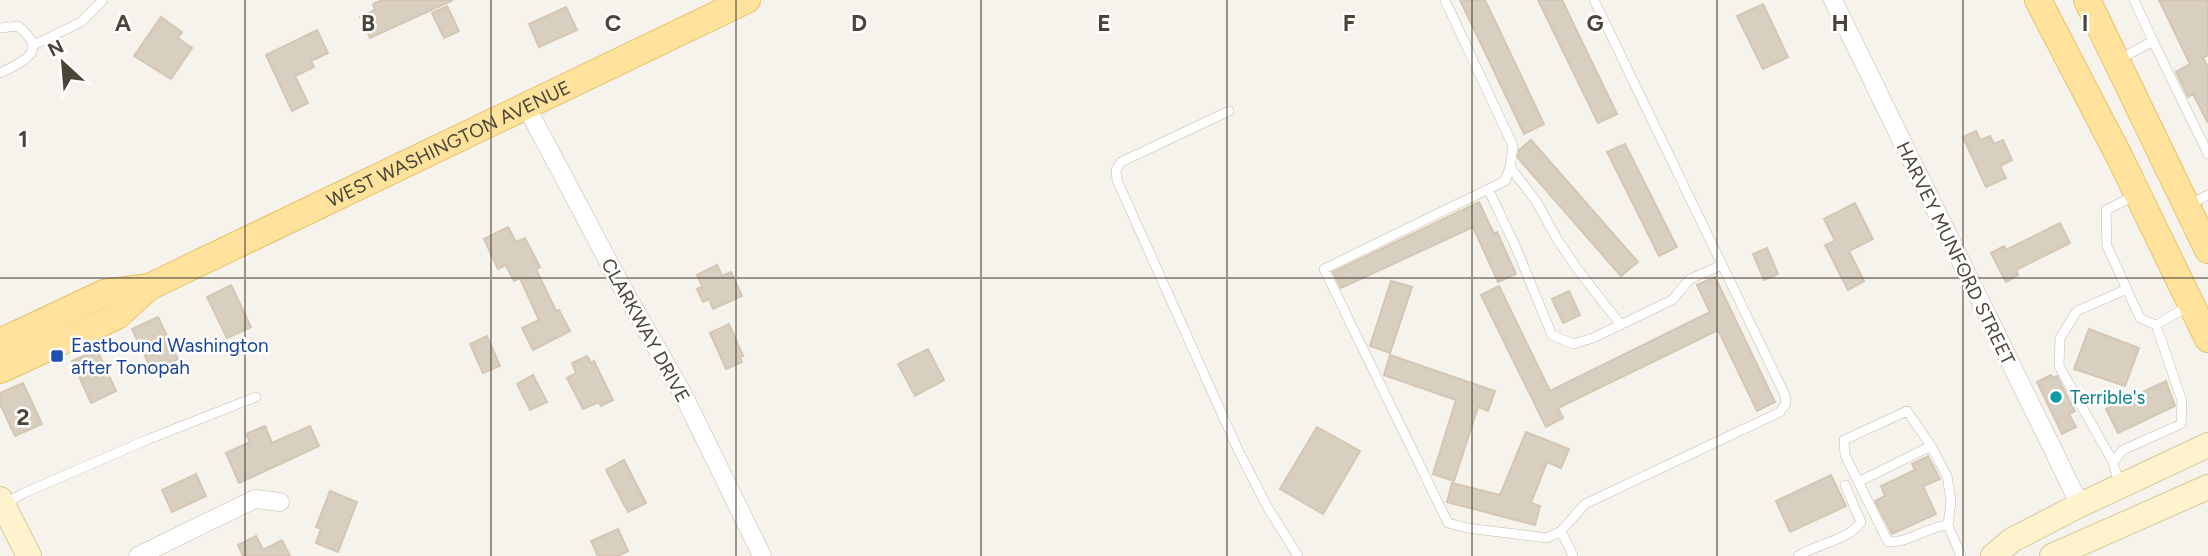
<svg xmlns="http://www.w3.org/2000/svg" width="2208" height="556" viewBox="0 0 2208 556" font-family="Figtree,sans-serif">
<style>
.building{fill:#d8cfc1;stroke:#d3c7b4;stroke-width:2}
.lines{fill:none;stroke-linecap:round;stroke-linejoin:round}
.lane-casing{stroke:#c2bbae;stroke-width:10}
.street-casing{stroke:#c2bbae;stroke-width:19}
.secondary-casing{stroke:#d6c79b;stroke-width:26}
.primary-casing{stroke:#e6c16a;stroke-width:28}
.lane{stroke:#fff;stroke-width:9}
.street{stroke:#fff;stroke-width:18}
.secondary{stroke:#fff3cd;stroke-width:24}
.primary{stroke:#ffe39c;stroke-width:26}
.grid{fill:none;stroke:#4b4439;stroke-width:2;stroke-opacity:0.55}
.transit-dot{fill:#1a4fb4;stroke:#fff;stroke-width:2.5}
.culture-dot{fill:#0f9aa8;stroke:#fff;stroke-width:2.5}
.labels{text-anchor:middle;stroke-width:5;stroke-linejoin:round;paint-order:stroke}
.street-label{font-size:19px;fill:#4b4439;stroke:#fff}
.transit-label{font-size:19px;fill:#164399;stroke:#fff;text-anchor:start}
.culture-label{font-size:19px;fill:#0d838f;stroke:#fff;text-anchor:start}
.grid-label{font-size:23px;text-anchor:middle;font-weight:bold;fill:#4b4439;stroke:#fff;stroke-width:5;stroke-linejoin:round;paint-order:stroke}
</style>
<rect width="100%" height="100%" fill="#f6f3ec"/>
<path class="building" d="M382 0H453L370 38 360 17 375 10 373 4Z
M1460 0H1485L1544 124 1524 134Z
M1538 0H1562L1617 114 1598 123Z
M2159 0H2208V55L2203 58 2208 67V123L2193 94 2188 97 2176 72 2190 64Z
M1763 4 1788 57 1763 69 1737 16Z
M447 6 459 31 444 38 432 13Z
M566 7 577 30 539 47 529 24Z
M161 17 182 32 178 38 192 48 171 79 134 56Z
M317 30 328 53 311 61 314 67 295 76 308 103 292 111 266 55Z
M1976 131 1980 140 1990 136 1994 144 2003 140 2012 160 2000 166 2006 178 1986 187 1963 137Z
M1531 140 1638 262 1621 276 1518 158 1519 150Z
M1625 144 1677 247 1659 256 1607 152Z
M1479 202 1494 234 1497 232 1516 274 1498 282 1473 227 1341 288 1333 272Z
M1855 203 1873 239 1849 251 1864 281 1848 290 1825 245 1835 241 1824 219Z
M2060 223 2070 243 2016 270 2018 275 2006 282 1991 253 2004 246 2006 250Z
M508 227 516 242 525 238 540 267 536 269 556 311 559 310 570 331 533 350 522 328 539 320 520 278 514 281 506 265 498 269 484 239Z
M1767 248 1778 274 1764 280 1753 254Z
M717 265 722 276 731 272 742 296 713 309 709 299 703 302 697 289 702 286 697 275Z
M1715 277 1775 402 1757 411 1718 330 1558 408 1563 418 1546 427 1481 295 1499 286 1550 391 1710 312 1697 285Z
M1391 281 1412 287 1390 353 1370 346Z
M231 285 251 327 227 338 207 297Z
M1569 291 1580 315 1563 323 1552 299Z
M158 317 178 359 152 371 132 329Z
M729 324 743 356 740 357 742 362 726 369 710 333Z
M2089 329 2139 348 2125 386 2074 369Z
M487 336 500 366 483 373 470 344Z
M928 349 944 380 915 396 898 364Z
M97 350 116 391 91 403 72 361Z
M1390 355 1495 391 1488 411 1478 407 1454 481 1433 474 1456 400 1384 375Z
M587 356 591 363 594 361 613 400 601 406 599 402 583 409 567 378 576 373 572 363Z
M533 375 547 402 530 410 517 384Z
M2051 375 2053 378 2057 376 2075 411 2069 414 2076 427 2062 434 2037 382Z
M2166 381 2175 406 2118 433 2106 409Z
M23 383 42 424 15 436 0 404V393Z
M265 426 272 443 310 426 319 446 239 483 226 453 250 442 246 434Z
M1317 427 1360 451 1323 514 1280 489Z
M1526 432 1569 449 1561 468 1547 462 1531 503 1540 506 1535 525 1447 502 1452 483 1500 495Z
M1928 456 1940 479 1923 486 1936 514 1892 534 1875 501 1885 496 1881 486 1915 470 1912 464Z
M624 460 646 503 628 512 606 470Z
M196 474 206 496 172 512 162 490Z
M1831 475 1846 506 1790 532 1776 501Z
M330 491 357 502 338 552 316 543 321 529 316 527Z
M618 529 628 551 618 556H598L591 541Z
M256 536 263 550 282 540 290 556H243L238 545Z"/>
<g class="lines">
<g class="lane-casing">
<path id="lane" d="M1445 0 1513 146 1510 167 1505 181 1324 269 1448 523 1467 528 1547 538 1561 531 1585 504 1780 412 1786 403 1785 395 1594 0
M0 28 18 26C49 51 25 61 0 73
M2153 41 2208 154
M34 45 81 22 103 0
M2118 60 2153 41 2134 0
M1229 111 1121 162 1116 170 1117 180 1239 452 1268 508 1298 556
M1510 167 1536 201 1557 239 1578 270 1621 325
M1488 189 1514 243 1552 335 1573 344 1593 338 1672 300 1690 279 1722 265
M2136 195 2106 210 2107 246 2140 318 2156 325 2190 305
M2188 205 2208 195
M2113 462 2059 366 2060 338 2077 311 2127 289
M1858 482 1931 446
M2120 486 2113 462 2123 450 2181 424 2182 401 2156 325
M4 504 24 493 149 439 256 397
M1948 525C1927 527 1908 543 1888 542L1845 455 1844 440 1907 411 1931 446 1947 476 1951 501 1948 525 1961 556
M1561 531 1573 556
M1798 556C1818 543 1848 541 1861 522L1845 485"/>
</g>
<g class="street-casing">
<path id="street" d="M1833 0 2080 505
M526 106 623 289 683 394 762 556
M138 556 255 499 280 502"/>
</g>
<g class="secondary-casing">
<path id="secondary" d="M0 499 29 556
M1993 556 2012 540 2080 505 2208 445
M2052 556 2208 487"/>
</g>
<g class="primary-casing">
<g id="primary">
<path d="M2038 0 2120 158 2208 339"/>
<path d="M2087 0 2208 250"/>
<path d="M0 342 104 293 149 287"/>
<path id="s1" d="M0 370 117 316 149 287 747 0"/>
</g>
</g>
<use href="#lane" class="lane"/>
<use href="#street" class="street"/>
<use href="#secondary" class="secondary"/>
<use href="#primary" class="primary"/>
</g>
<path class="grid" d="M245 0V556M491 0V556M736 0V556M981 0V556M1227 0V556M1472 0V556M1717 0V556M1963 0V556M0 278H2208"/>
<rect class="transit-dot" x="50" y="349" width="14" height="14" rx="3.5"/>
<circle class="culture-dot" cx="2056" cy="397" r="7"/>
<g class="labels">
<g class="street-label">
<text dy="7" stroke="none"><textPath href="#s1" startOffset="504">WEST WASHINGTON AVENUE</textPath></text>
<text transform="translate(1956 253) rotate(64)" y="7">HARVEY MUNFORD STREET</text>
<text transform="translate(646 330) rotate(61)" y="7">CLARKWAY DRIVE</text>
</g>
<g class="transit-label">
<text x="71" y="352">Eastbound Washington<tspan x="71" dy="22">after Tonopah</tspan></text>
</g>
<g class="culture-label">
<text x="2070" y="404">Terrible's</text>
</g>
</g>
<g class="grid-label">
<text x="123" y="31">A</text>
<text x="368" y="31">B</text>
<text x="613" y="31">C</text>
<text x="859" y="31">D</text>
<text x="1104" y="31">E</text>
<text x="1349" y="31">F</text>
<text x="1595" y="31">G</text>
<text x="1840" y="31">H</text>
<text x="2085" y="31">I</text>
<text x="23" y="147">1</text>
<text x="23" y="425">2</text>
</g>
<g transform="translate(63 63) rotate(334)" stroke="#ffffff" stroke-width="5" paint-order="stroke">
<path d="M0-5L12 26L0 18L-12 26Z" fill="#4b4439"/>
<text y="-10" font-size="19" font-weight="bold" text-anchor="middle" fill="#4b4439">N</text>
</g>
</svg>
